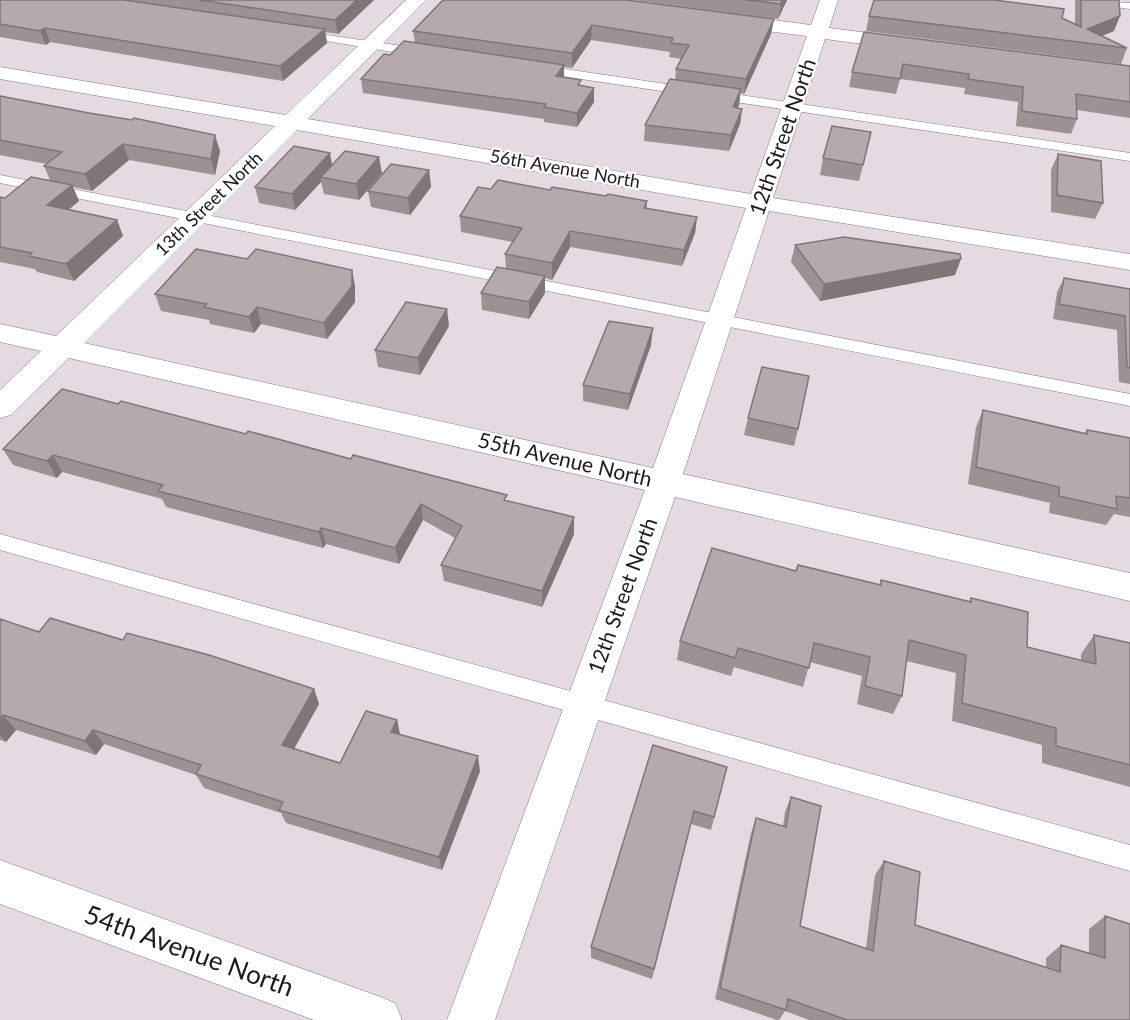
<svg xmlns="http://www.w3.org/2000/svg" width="1130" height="1020" viewBox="0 0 1130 1020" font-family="Lato,sans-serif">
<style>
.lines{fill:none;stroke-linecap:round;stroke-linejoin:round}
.lane-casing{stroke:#837980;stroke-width:1}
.street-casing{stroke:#837980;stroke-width:1}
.secondary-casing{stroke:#837980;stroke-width:1}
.lane{fill:#fff;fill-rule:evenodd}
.street{fill:#fff;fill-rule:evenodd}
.secondary{fill:#fff;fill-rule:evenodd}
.wall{fill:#9d9194}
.shaded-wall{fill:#7f7678}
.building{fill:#b6a9ac;stroke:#7f7678;stroke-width:1.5}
.labels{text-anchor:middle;stroke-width:4.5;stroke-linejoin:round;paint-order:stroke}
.far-street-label{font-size:18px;fill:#1c181b;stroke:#fff}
.street-label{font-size:21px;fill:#1c181b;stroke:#fff}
.near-street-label{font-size:26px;fill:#1c181b;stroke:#fff}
</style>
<rect width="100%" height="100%" fill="#e6dae2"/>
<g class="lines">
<g class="lane-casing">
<path id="lane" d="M1077 0 1130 3V9L1082 3Z
M300 31 423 49 429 53 423 57 296 36 294 34Z
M538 65 1130 153V161L534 72 532 69Z
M0 175 1130 394V406L0 183Z
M0 534 1130 845V871L0 550Z"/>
</g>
<g class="street-casing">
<path id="street" d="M406 0H426L308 119 751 194 807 36 727 26 718 20 727 14 811 25 820 0H838L829 28 908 38 918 44 908 50 825 39 773 198 1130 254V270L769 211 683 474 1130 573V601L675 497 495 1020H447L645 490 69 358 11 415 0 418V390L41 351 0 342V324L56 336 275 126 0 79V67L286 115ZM297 130 746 208 653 468 84 343Z"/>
</g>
<g class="secondary-casing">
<path id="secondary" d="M0 860 378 996 395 1003 402 1020H314L0 904Z"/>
</g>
<use href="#lane" class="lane"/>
<use href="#street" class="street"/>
<use href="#secondary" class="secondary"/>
</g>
<path class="wall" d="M0 0H374L338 34 325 32 327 43 283 81 50 42 46 45 0 37Z
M632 0H787L778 19Z
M1075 0H1119L1114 31 1101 36 1127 48 1121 64 866 31 869 16 1075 24Z
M774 19 771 34 744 94 740 93 739 105 737 108 742 109 740 124 729 151 644 141 645 125 675 80 676 69 681 59 669 57 670 52 591 40 572 68 564 67V77L581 85 594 88V102L577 127 544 122V119L363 93 361 79 415 43 413 31Z
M864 32 1130 66V118L1077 110V119L1071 134 1016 126 1018 102 964 94 965 88 900 79 896 94 849 87 852 72Z
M0 96 220 151 215 175 129 160 92 191 73 187 79 201 69 209 117 220 123 236 74 281 37 272 35 269 0 262V197L5 198 50 180 44 166 47 164 0 155Z
M871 132 859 181 820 175 823 158Z
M1058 154 1103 203 1095 219 1051 212V170Z
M332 165 382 173 359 200 324 194 321 182 295 210 259 203 255 187Z
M429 170 431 187 410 215 371 207 368 191Z
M550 190 647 201V208L697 217 695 233 682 266 570 247 552 280 545 278V293L529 319 482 310 481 293 506 269 505 254 512 242 461 232 460 216Z
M795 245 955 275 820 301 791 262Z
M247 259 352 270 355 287V302L327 339 261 324 254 333 210 324 209 320 161 311 155 294Z
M1064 278 1130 289V384L1119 382 1117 330 1053 319 1057 292Z
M449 326 420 375 378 367 375 350Z
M651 345 628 410 583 401V385Z
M118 404 246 434 507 501 574 534 542 607 444 581 441 565 455 538 423 520 399 564 326 544 323 548 166 507 162 499 62 472 57 478 13 465 3 449Z
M983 410 1085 433 1087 430 1130 438V517L1114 514 1106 525 1049 513 1050 503 968 484 976 427Z
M748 418 798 429 794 446 744 435Z
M796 571 880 585 881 580 969 602 971 598 1027 647 1081 661V654L1094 635 1130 643V787L1042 763V745L952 721 956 673 906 661 902 696 893 714 857 704 862 676 810 662 803 687 734 667 731 676 677 660 680 641Z
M0 619 39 632 123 640 314 689 319 704 294 749 340 763 397 720 400 734 480 771 442 870 286 823 281 813 204 788 196 775 104 744 96 755 16 730 6 742 0 740Z
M727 767 711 830 691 824 652 979 591 958V947Z
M791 797 800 926 866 948 875 875 884 861 915 925 1046 967V958L1061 945 1089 954V929L1105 916 1130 1020H809L785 1011 779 1020H777L715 999 751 833 756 818 783 826 785 812Z"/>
<path class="shaded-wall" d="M357 0H374L338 34 335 20Z
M782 0H787L778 19 781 4Z
M1120 16 1114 31 1085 43 1087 29Z
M774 19 771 34 744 94 746 79Z
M592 25 591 40 572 68V53Z
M45 28 50 42 46 45 40 31Z
M325 29 327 43 283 81 280 66Z
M564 65V79L556 76Z
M594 88V102L577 127V113Z
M741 89 739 105 731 123 733 107Z
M742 109 740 124 729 151 731 135Z
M215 135 220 151 215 175 211 159Z
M123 144 129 160 92 191 85 174Z
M330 153 333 169 321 177V182L295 210 292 194Z
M379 157 382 173 359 200 356 184Z
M429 170 431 187 410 215 408 198Z
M72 185 79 201 55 221 47 205Z
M697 217 695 233 682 266 684 250Z
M117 220 123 236 74 281 66 264Z
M570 231V247L552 280V263Z
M961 259 955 275 820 301 824 284Z
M352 270 355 287V302L327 339 324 323Z
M545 276V293L529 319V302Z
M257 307 261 324 254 333 249 317Z
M447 309 449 326 420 375 418 358Z
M653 328 651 345 628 410 630 394Z
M53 455 62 472 57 478 47 461Z
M421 504 423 520 399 564 395 548Z
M574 517V534L542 607V591Z
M321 528 326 544 323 548 319 532Z
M314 689 319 704 288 759 282 745Z
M3 715 16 730 6 742 0 735V719Z
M397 720 400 735 391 732Z
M93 730 104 744 96 755 85 741Z
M478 756 480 771 442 870 439 857Z"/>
<path class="building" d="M0 0H124L325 29 280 66 45 28 40 31 0 24Z
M199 0H357L335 20Z
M443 0H626L774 19 746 79 676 69 689 45 671 43 673 38 592 25 572 53 413 31Z
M746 0H782L781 4Z
M874 0H994L1064 9 1062 18 1081 27V0H1119L1120 16 1087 29 1127 48 869 16Z
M864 32 1130 66V102L1076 94 1077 119 1022 111 1023 87 968 79 969 74 903 64 900 79 852 72Z
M404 41 564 65 556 76 581 80 578 85 594 88 577 113 544 107 546 104 361 79 384 54 390 55Z
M670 79 741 89 733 107 742 109 731 135 645 125Z
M0 96 89 113 132 120 134 118 215 135 211 159 123 144 85 174 44 166 62 152 0 140Z
M832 126 871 132 863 165 823 158Z
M294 146 330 153 292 194 255 187Z
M345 151 379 157 356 184 321 177Z
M1058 154 1101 161 1103 203 1057 195Z
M391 164 429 170 408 198 368 191Z
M31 177 72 185 47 205 117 220 66 264 29 256 32 253 0 247V197L5 198Z
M498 180 550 190 552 187 606 196 608 194 647 201 644 208 697 217 684 250 570 231 552 263 505 254 522 228 460 216 478 187 491 189Z
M844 237 960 254 961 259 824 284 795 245Z
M196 249 247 259 256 249 352 270V286L324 323 257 307 249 317 204 307 207 304 155 294Z
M497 267 545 276 529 302 481 293Z
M1064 278 1130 289V368L1127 367 1125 316 1059 304Z
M406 302 447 309 418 358 375 350Z
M609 321 653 328 630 394 583 385Z
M762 367 809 376 798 429 748 418Z
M62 389 118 404 121 401 246 434 248 431 351 459 353 455 507 495 504 500 574 517 542 591 441 565 462 526 421 504 395 548 321 528 319 532 158 491 163 485 53 455 47 461 3 449Z
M983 410 1087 434V430L1130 438V498L1116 496 1117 509 1059 496V487L976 467Z
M712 548 796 571 798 565 881 585V580L971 602V598L1028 612 1027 647 1096 664 1094 635 1130 643V765L1056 746V728L962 703 966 655 909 640 902 696 865 686 870 657 814 643 809 668 738 648 735 658 680 641Z
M50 618 123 640 127 633 209 655 314 689 282 745 340 763 366 711 397 720 391 732 478 756 439 857 279 810 283 802 196 774 201 765 93 730 85 741 3 715 0 719V619L39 632Z
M653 745 727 767 714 817 694 811 654 969 591 947Z
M791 797 821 806 800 926 873 951 884 861 920 872 915 925 1060 972 1061 945 1105 958V916L1130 924V1020H847L788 999 786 1010 720 988 756 818 786 827Z"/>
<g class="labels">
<g class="far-street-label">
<text transform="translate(565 169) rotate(10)" y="6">56th Avenue North</text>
<text transform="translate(209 204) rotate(-44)" y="6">13th Street North</text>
</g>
<g class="street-label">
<text transform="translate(783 137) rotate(-71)" y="7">12th Street North</text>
<text transform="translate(565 460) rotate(13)" y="7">55th Avenue North</text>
<text transform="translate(623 596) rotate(-70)" y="7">12th Street North</text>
</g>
<g class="near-street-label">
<text transform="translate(189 951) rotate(20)" y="9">54th Avenue North</text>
</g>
</g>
</svg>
